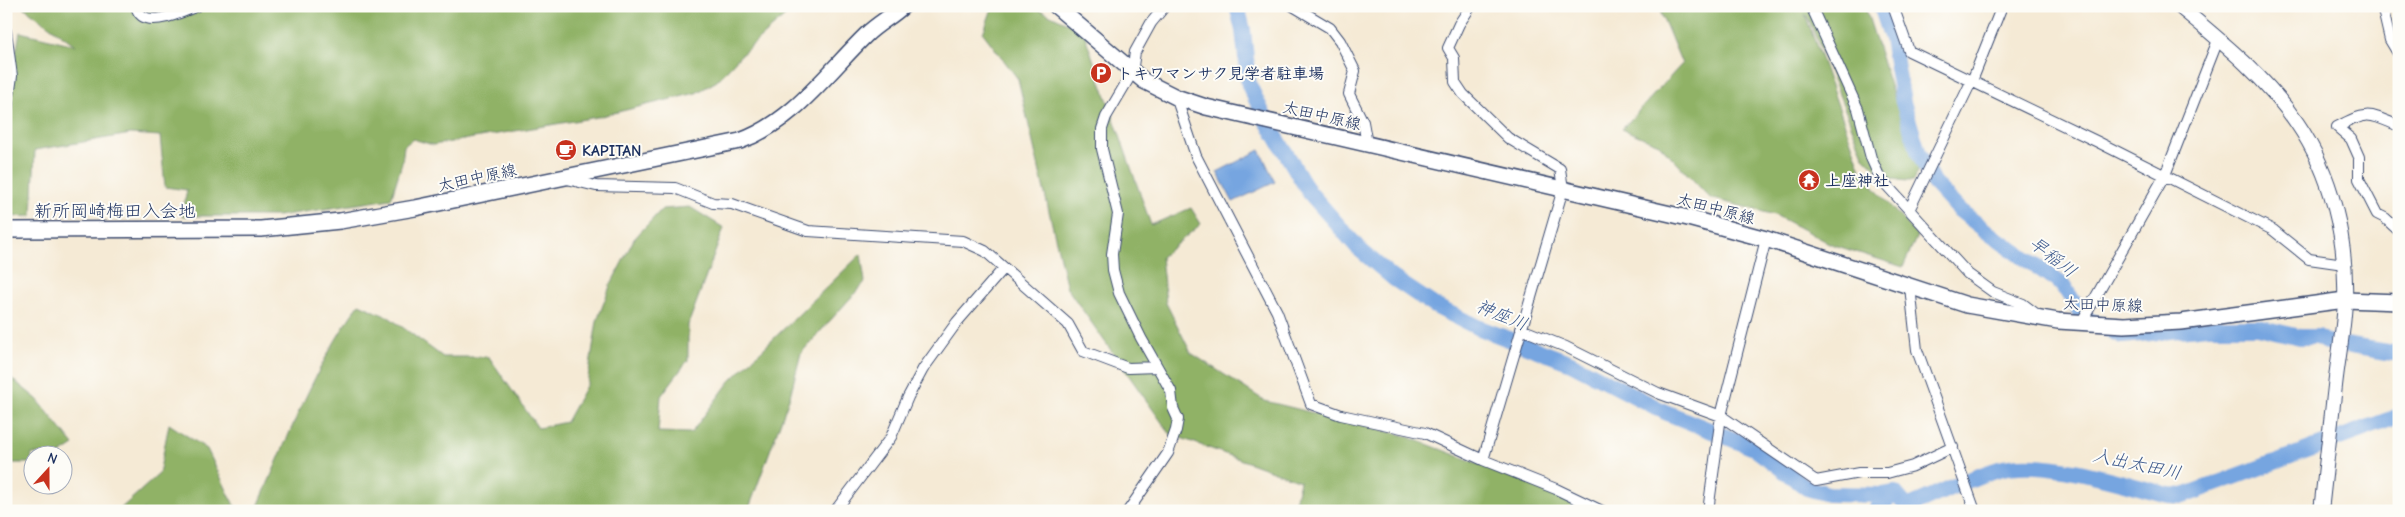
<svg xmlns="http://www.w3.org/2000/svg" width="2405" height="517" viewBox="0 0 2405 517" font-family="'Comic Neue','Klee One',sans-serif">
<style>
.forest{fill:#90b266;stroke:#567062}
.water{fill:#76a5e0;stroke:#486a9f}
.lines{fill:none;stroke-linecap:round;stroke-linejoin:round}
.river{stroke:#76a5e0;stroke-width:16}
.minor-casing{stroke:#3c4b70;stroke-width:12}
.tertiary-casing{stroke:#3c4b70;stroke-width:16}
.secondary-casing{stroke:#3c4b70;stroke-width:18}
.minor{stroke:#fff;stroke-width:10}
.tertiary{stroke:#fff;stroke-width:14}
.secondary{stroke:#fff;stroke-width:15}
.labels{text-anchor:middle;stroke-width:4;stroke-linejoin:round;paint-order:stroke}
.poi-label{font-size:16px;font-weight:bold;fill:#1b2f5e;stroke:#fdfcf7;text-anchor:start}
.street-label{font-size:16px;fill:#1b2f5e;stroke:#fdfcf7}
.neighbourhood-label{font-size:18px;fill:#1b2f5e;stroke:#fdfcf7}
.water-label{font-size:18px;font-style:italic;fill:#3b588c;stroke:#fdfcf7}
</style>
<rect width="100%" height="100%" fill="#fdfcf7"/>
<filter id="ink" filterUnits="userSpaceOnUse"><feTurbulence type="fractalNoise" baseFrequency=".02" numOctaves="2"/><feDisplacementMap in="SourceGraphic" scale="10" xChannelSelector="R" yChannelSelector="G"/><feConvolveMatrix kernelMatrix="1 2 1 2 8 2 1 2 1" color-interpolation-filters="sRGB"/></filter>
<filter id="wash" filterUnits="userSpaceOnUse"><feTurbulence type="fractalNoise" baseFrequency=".0096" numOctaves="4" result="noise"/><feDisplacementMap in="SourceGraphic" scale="20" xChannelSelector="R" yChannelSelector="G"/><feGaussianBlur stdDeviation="1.12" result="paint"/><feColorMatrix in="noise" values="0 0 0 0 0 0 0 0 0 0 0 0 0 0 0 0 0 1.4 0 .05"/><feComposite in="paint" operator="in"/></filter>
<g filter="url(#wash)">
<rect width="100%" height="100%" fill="#f5ead5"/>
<path class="forest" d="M22 6H796L740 56 717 81 696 93 597 117 433 145 413 139 404 146 402 163 391 199 278 216H182L187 190 165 187 160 136 131 134 35 150 32 216 6 217V105L20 32 75 45Z
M993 6H1031L1083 30 1151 225 1191 208 1201 224 1161 257 1166 303 1191 353 1265 401 1403 435 1603 511H1293L1300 481 1170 434 1067 288 1018 79 983 33Z
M1658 6H1800L1802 8 1801 6H1865L1893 95 1925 158 1913 181C1888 181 1881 174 1864 157L1809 20 1805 14 1863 175 1917 236 1903 267 1831 244 1775 215 1710 198 1659 144 1622 129 1682 64Z
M690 207 724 228 688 325V360L661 396 658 432 691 433 730 381 861 254 865 282 801 353 790 396 748 511H256C287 440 314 367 359 304L390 318 443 357H489L538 428 566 422 587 384 597 321 610 286 634 239 662 209Z
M6 374 37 399 74 445 60 454H32L31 463H6Z
M169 424 207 449 237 511H118L159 474Z"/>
<path class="water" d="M1260 150 1275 182 1233 202 1217 172Z"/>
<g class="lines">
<path class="river" d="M1237 6 1243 30 1249 85 1265 118 1309 192 1359 249 1393 278 1435 306 1477 327 1571 363 1665 412 1754 448 1807 488 1828 494 1883 495 1895 493
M1881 6 1892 39 1903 102 1919 154 1933 182 1958 209 1990 234 2063 285 2083 317 2122 336 2207 327H2258L2300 337H2317L2326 342 2399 354
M1895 493 1907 507C1937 495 1968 478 1999 469 2045 456 2122 484 2169 495L2183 496 2399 416
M1875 511 1895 493"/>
</g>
</g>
<g filter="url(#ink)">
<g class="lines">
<g class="minor-casing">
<path id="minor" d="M136 6C142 32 182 12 197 6
M1293 6 1330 28 1340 41 1355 71 1349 94 1363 122 1367 144
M1471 6 1459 24 1448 48 1454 58 1455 82 1463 94 1508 138 1560 169 1563 189 1483 460
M1811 6 1858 109 1871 158 1880 178 1968 274 1993 292 2023 304 2039 316
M1893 6 1909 51 2098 142 2273 230 2309 259 2344 264
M2382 6 2390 40 2399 55
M6 31 12 76 6 117
M1176 97 1196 156 1277 312 1311 404 1341 415 1425 433 1483 460 1556 489 1602 511
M2337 127 2351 139 2359 157V179L2377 214 2385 218 2399 231
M2337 127C2367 111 2368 113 2399 126
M567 179 596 186 675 188 713 203 732 204 808 231 963 241 985 251 1068 324 1083 351 1128 368 1157 367
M1909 210 1974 76 2002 6
M1910 287 1917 350 1975 511
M2081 323 2165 175 2218 40
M1521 329 1566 347 1658 393 1721 416 1816 481 1859 473H1887L1913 466 1953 447
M835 511 891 437 908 397 923 369 957 322 1004 268
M1128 511 1168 453 1176 430 1178 419 1173 408 1171 391 1141 338 1119 293 1113 270 1112 254 1118 214 1102 149V129L1106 117 1132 73 1135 52 1151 23 1165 6
M1708 511 1721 416 1766 239"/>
</g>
<g class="tertiary-casing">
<path id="tertiary" d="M2179 6C2221 41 2266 77 2297 123 2332 174 2347 239 2345 300 2344 329 2338 358 2335 386 2330 428 2326 469 2321 511"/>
</g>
<g class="secondary-casing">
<path id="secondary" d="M1056 6 1144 81 1176 97 1206 107 1688 218 1766 239 1967 305 2058 321 2124 325 2181 322 2345 300 2399 302
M6 230 261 229 340 221 415 208 740 141C793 122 827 73 866 35 877 24 891 17 903 6"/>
</g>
<use href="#minor" class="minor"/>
<use href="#tertiary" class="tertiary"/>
<use href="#secondary" class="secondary"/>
</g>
</g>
<defs>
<g id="parking-disc" transform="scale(1.125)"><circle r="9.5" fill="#c8321e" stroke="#fdfcf7"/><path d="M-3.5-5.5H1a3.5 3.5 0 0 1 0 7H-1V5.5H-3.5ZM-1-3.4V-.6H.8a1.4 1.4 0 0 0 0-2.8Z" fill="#fff"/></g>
<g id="cafe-disc" transform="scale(1.125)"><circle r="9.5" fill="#c8321e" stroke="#fdfcf7"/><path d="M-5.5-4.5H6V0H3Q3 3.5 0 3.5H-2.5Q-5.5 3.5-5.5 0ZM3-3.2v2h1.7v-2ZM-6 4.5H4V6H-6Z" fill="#fff"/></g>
<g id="temple-disc" transform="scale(1.125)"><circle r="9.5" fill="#c8321e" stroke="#fdfcf7"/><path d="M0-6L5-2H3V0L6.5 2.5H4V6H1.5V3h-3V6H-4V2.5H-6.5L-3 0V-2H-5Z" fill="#fff"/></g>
</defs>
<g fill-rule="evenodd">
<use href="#parking-disc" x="1101" y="73"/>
<use href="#cafe-disc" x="566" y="150"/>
<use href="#temple-disc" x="1809" y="180"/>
</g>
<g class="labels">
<g class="poi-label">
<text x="1117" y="79">トキワマンサク見学者駐車場</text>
<text x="582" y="156">KAPITAN</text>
<text x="1825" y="186">上座神社</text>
</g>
<g class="street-label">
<text transform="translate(1322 115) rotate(13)" y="6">太田中原線</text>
<text transform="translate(477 177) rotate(-12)" y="6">太田中原線</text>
<text transform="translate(1716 208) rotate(15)" y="6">太田中原線</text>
<text transform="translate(2103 304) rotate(2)" y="6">太田中原線</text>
</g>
<g class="neighbourhood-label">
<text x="115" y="217">新所岡崎梅田入会地</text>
</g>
<g class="water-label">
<text transform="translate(2053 257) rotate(38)" y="6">早稲川</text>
<text transform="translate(1502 315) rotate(22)" y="6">神座川</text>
<text transform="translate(2137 464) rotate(12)" y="6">入出太田川</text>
</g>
</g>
<rect width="2405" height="517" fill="none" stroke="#fdfcf7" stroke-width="25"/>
<g transform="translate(48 470) rotate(21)"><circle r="24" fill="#fdfcf7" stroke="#a3aaba"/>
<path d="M0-4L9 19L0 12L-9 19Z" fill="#c8321e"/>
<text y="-8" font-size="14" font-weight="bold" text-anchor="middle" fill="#1b2f5e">N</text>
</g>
</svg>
